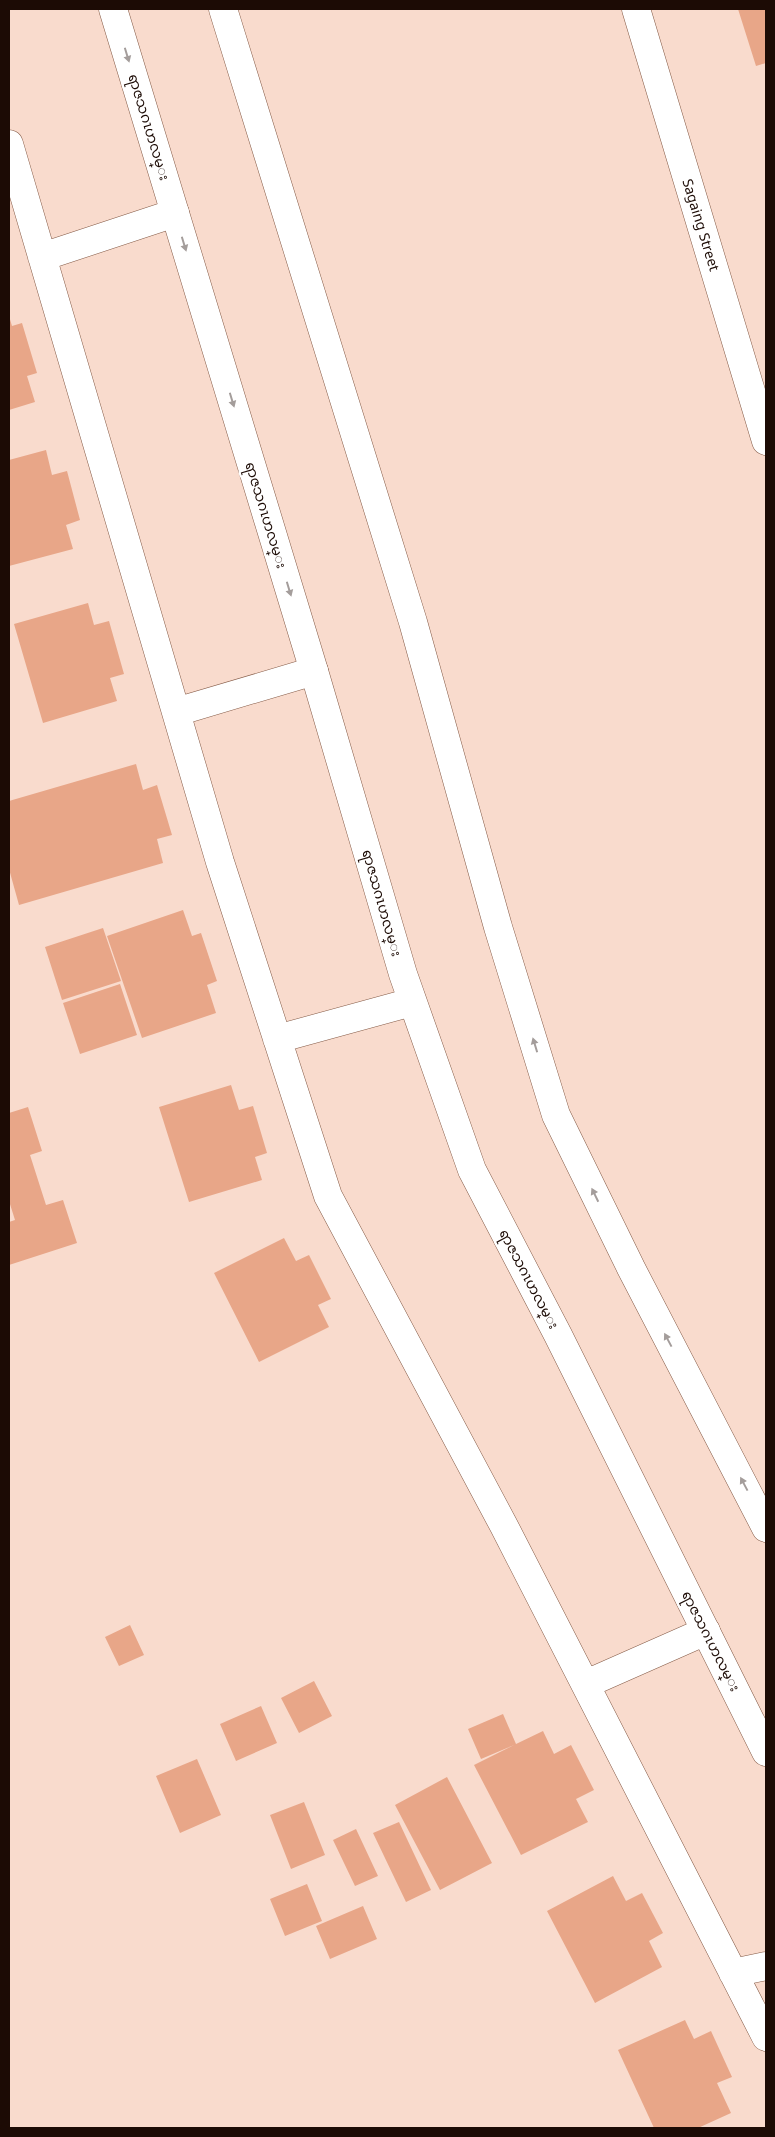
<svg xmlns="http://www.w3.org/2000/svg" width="775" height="2137" viewBox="0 0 775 2137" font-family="'Noto Sans','Noto Sans Myanmar',sans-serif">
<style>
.building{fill:#e8a688}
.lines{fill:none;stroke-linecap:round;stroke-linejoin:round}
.minor-casing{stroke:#855b47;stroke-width:29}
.major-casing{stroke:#855b47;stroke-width:29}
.minor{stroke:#fff;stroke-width:28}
.major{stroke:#fff;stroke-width:28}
.oneway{fill:#a49d9b}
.labels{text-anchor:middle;stroke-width:4.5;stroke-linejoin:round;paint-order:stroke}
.street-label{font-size:14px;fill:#1c0b05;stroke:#fff}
</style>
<rect width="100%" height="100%" fill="#f9dbcd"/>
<path class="building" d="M738 9H766V63L756 66Z
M9 316 12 326 22 323 37 373 27 376 35 402 9 410Z
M46 450 52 475 67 471 80 520 66 525 73 549 9 566V460Z
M88 603 94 625 109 621 124 674 110 678 117 701 43 723 14 624Z
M136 764 143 790 157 785 172 835 157 839 163 863 19 905 9 869V801Z
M183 910 192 936 201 933 217 981 207 985 216 1013 142 1038 107 936Z
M103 928 121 981 62 1000 45 947Z
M120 984 137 1035 80 1054 63 1003Z
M231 1085 239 1110 253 1106 267 1153 255 1157 262 1180 189 1202 159 1107Z
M28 1107 42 1151 30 1155 46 1205 63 1200 77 1243 9 1265V1222L15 1220 9 1201V1113Z
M284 1238 296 1261 309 1255 331 1299 318 1305 329 1327 259 1362 214 1273Z
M130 1625 144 1655 119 1666 105 1637Z
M314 1681 332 1716 299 1733 281 1698Z
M261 1706 277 1743 236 1761 220 1724Z
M503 1714 516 1744 543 1731 554 1754 571 1745 594 1790 576 1799 588 1822 521 1855 474 1765 514 1745 481 1759 468 1729Z
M197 1759 221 1815 180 1833 156 1776Z
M447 1777 492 1863 440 1890 395 1805Z
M304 1802 325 1855 291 1869 270 1815Z
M399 1822 431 1890 406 1902 373 1833Z
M356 1829 378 1876 355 1886 333 1840Z
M613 1876 626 1901 642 1893 663 1933 649 1941 662 1967 595 2003 547 1911Z
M307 1884 322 1921 285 1936 270 1899Z
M363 1906 377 1939 330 1959 316 1926Z
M685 2020 694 2039 711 2031 732 2077 717 2083 731 2113 698 2128H654L618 2050Z"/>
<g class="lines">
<g class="minor-casing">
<path id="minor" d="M636 9 766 441
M9 144 220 862 328 1196 504 1526 766 2037
M42 257 175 213
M176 712 314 671
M277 1039 412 1002
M586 1684 706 1631
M733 1973 766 1966"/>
</g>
<g class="major-casing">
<path id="major" d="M113 9 314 671 403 974 472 1170 558 1335 766 1752
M223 9 413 622 498 927 556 1115 631 1268 766 1528"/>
</g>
<use href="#minor" class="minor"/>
<use href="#major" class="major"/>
</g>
<defs><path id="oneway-solid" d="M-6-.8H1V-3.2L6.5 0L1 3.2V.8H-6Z" transform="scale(1.25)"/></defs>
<g class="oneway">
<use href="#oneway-solid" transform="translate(127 55) rotate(73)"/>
<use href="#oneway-solid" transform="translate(184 244) rotate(73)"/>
<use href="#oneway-solid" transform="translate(232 400) rotate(73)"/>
<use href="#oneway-solid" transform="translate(289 589) rotate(73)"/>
<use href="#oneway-solid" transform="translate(535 1045) rotate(-107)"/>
<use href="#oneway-solid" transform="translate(595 1195) rotate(-116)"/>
<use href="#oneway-solid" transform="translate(668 1340) rotate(-118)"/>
<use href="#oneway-solid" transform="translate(744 1484) rotate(-118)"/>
</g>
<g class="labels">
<g class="street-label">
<text transform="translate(149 127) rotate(73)" y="5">ရာဇသဂၤဟလမ္း</text>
<text transform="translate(701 225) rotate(73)" y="5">Sagaing Street</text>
<text transform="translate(266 515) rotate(73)" y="5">ရာဇသဂၤဟလမ္း</text>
<text transform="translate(382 903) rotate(74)" y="5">ရာဇသဂၤဟလမ္း</text>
<text transform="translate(529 1279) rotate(62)" y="5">ရာဇသဂၤဟလမ္း</text>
<text transform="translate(711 1641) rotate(63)" y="5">ရာဇသဂၤဟလမ္း</text>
</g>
</g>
<rect width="775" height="2137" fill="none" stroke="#1c0b05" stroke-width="20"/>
</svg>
